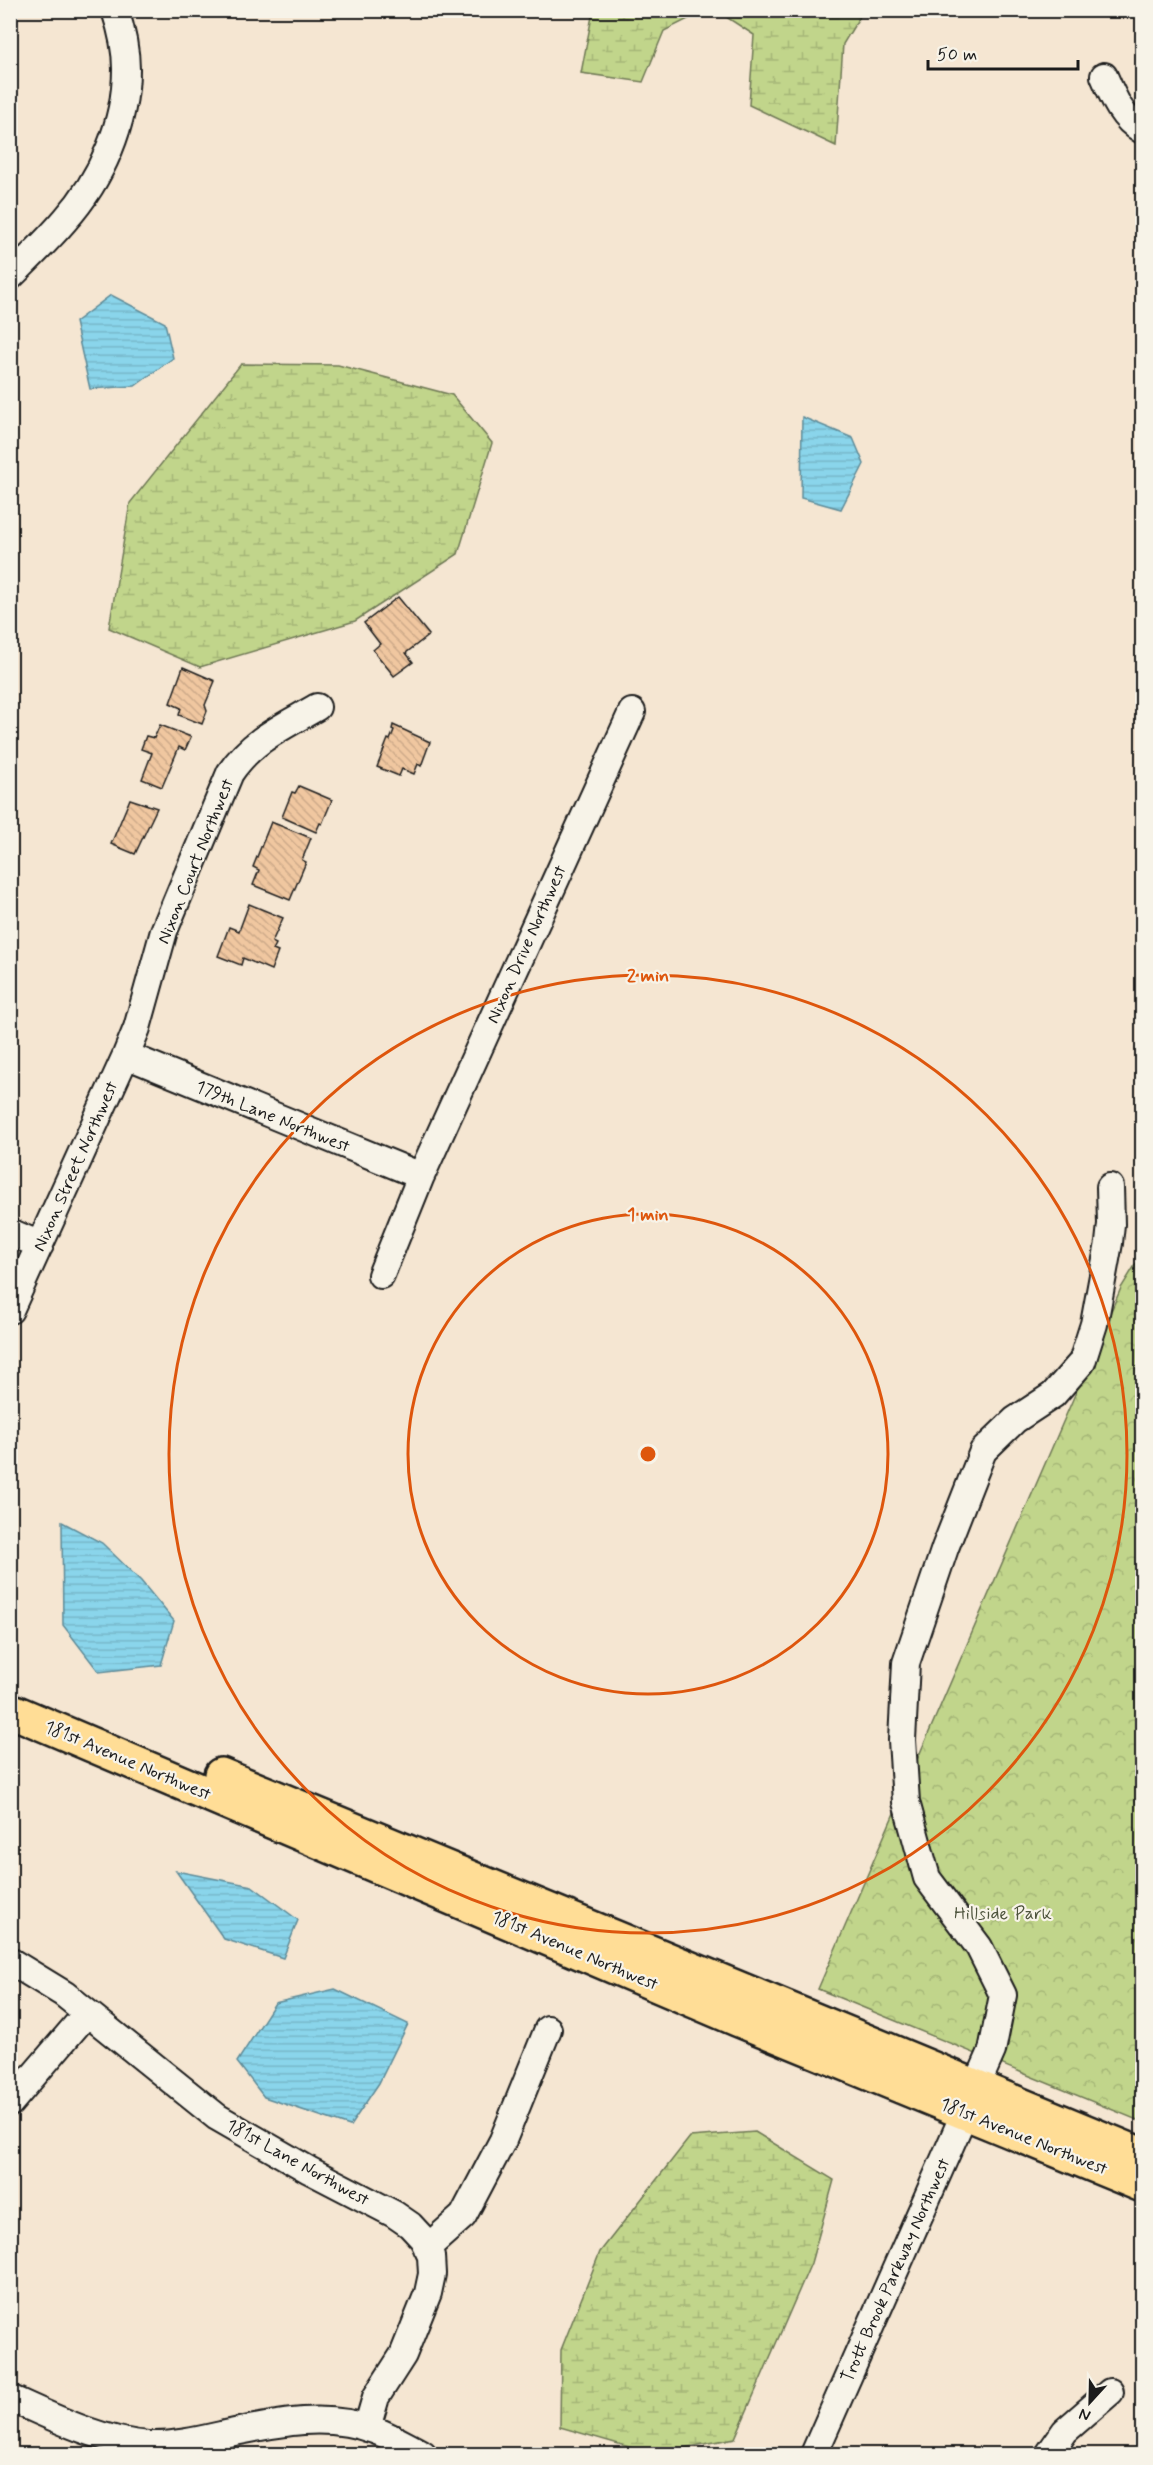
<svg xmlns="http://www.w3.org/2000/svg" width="1153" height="2465" viewBox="0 0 1153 2465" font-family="Mynerve,sans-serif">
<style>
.forest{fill:url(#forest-crowns);stroke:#6e7854;stroke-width:1.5}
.wetland{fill:url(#wetland-marsh);stroke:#6e7854;stroke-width:1.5}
.water{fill:url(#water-rules);stroke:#5e8b98;stroke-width:1.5}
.building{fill:url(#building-back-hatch);stroke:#1c1c1c;stroke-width:1.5}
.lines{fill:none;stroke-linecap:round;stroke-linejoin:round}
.minor-casing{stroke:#1c1c1c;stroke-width:30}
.major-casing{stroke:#1c1c1c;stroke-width:38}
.minor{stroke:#f7f3e8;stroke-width:26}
.major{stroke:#ffdd96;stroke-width:33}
.ring{fill:none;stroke:#de560d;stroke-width:3}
.labels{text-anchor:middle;stroke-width:4.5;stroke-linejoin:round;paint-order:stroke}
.street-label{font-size:18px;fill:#1c1c1c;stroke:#f7f3e8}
.park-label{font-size:18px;fill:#4e543d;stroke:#f7f3e8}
.centre{fill:#de560d;stroke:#f7f3e8;stroke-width:3}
.ring-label{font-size:18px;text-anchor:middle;font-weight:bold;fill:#de560d;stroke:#f7f3e8;stroke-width:4.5;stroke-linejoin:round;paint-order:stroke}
</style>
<defs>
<pattern id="forest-crowns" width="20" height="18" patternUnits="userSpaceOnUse" patternTransform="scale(1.5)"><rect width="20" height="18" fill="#c1d58b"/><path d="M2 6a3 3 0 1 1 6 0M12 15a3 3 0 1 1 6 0" fill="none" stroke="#a5b677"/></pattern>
<pattern id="wetland-marsh" width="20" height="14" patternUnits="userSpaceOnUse" patternTransform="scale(1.5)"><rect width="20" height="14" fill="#c1d58b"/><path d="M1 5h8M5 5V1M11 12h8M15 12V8" fill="none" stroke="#a5b677"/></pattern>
<pattern id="water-rules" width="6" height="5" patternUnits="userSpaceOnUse" patternTransform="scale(1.5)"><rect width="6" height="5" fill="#8ad5eb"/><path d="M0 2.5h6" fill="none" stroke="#76b6c9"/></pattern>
<pattern id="building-back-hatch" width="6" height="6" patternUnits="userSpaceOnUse" patternTransform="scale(1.5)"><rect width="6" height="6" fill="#f0c7a0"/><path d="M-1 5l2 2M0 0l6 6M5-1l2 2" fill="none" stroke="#cdaa89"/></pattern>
</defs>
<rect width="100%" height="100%" fill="#f5e6d2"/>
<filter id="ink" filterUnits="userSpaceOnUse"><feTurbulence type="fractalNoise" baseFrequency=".0167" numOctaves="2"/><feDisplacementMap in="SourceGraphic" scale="12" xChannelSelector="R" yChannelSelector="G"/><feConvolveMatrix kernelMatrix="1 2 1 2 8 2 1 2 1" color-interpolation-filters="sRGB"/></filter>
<g filter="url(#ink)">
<path class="forest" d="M1142 1254V2122L818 1989 1121 1288Z"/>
<path class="wetland" d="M593 11V10L704 11 664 31 643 82 581 73Z
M717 11H863L843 44 836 146 749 105 754 35Z
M241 364 338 365 452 395 492 443 458 554 355 621 200 667 109 628 130 503Z
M755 2132 834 2180 811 2263 735 2438 653 2454 560 2427 561 2350 600 2252 690 2137Z"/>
<path class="water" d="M111 295 165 323 173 358 135 386 90 389 75 322Z
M802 417 853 438 864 464 841 509 801 498Z
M62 1522 102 1543 141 1581 174 1621 161 1665 99 1672 63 1625Z
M176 1871 252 1886 298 1920 283 1958 224 1939Z
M335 1989 408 2024 379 2083 350 2126 264 2097 237 2062 275 2003Z"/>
<path class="building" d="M398 597 429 635 406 653 413 662 394 676 373 650 380 644 364 623Z
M183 667 215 681 205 705 207 711 202 724 179 715 181 708 170 703Z
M160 725 191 737 185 750 179 747 162 787 142 779 152 753 141 749 146 736 154 738Z
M393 725 430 742 421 766 418 764 414 774 402 769 399 776 377 767 388 739 390 740 394 730 392 729Z
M299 786 332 800 322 824 320 823 316 832 282 817 292 792 295 793Z
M130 799 157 808 135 854 111 844Z
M271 822 311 838 302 860 306 862 290 900 253 885 259 870 253 867Z
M249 904 283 918 272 942 276 944 273 950 278 952 271 970 243 958 241 965 218 956 229 927 239 931Z"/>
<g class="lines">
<g class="minor-casing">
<path id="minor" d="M1104 76C1113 97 1122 119 1142 130
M10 277C29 258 48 240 65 220 101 180 126 123 126 69 126 51 121 28 115 10
M126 1055 421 1176
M10 1232 40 1245
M381 1275 421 1176 632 712
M10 1310 126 1055 137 1028 164 931 230 773C253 739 283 727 317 707
M10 1961 64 1994 217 2117 309 2170 394 2214 410 2225 423 2239 431 2256 432 2274 428 2293 403 2355 376 2397 367 2428
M10 2103 87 2013
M427 2248 463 2216 503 2140 548 2029
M10 2398C52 2417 103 2442 149 2445 176 2446 203 2439 230 2433 277 2423 327 2412 374 2430 391 2436 407 2446 423 2454
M814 2454 992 2051 1003 1995 979 1947 927 1878 906 1802 902 1740 906 1663 945 1548 983 1451 1015 1420 1053 1395 1082 1362 1094 1324 1109 1243 1111 1224 1110 1187
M1049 2454 1065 2431 1110 2392"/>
</g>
<g class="major-casing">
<path id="major" d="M10 1710 737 2019 1142 2185
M221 1775 1142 2155"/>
</g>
<use href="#minor" class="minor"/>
<use href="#major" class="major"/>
</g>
</g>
<g class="ring">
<circle cx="648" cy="1454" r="240"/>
<circle cx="648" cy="1454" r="479"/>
</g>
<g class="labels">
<g class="street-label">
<text transform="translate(195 861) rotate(-68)" y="6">Nixon Court Northwest</text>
<text transform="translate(526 944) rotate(-66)" y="6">Nixon Drive Northwest</text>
<text transform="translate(273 1116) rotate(22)" y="6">179th Lane Northwest</text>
<text transform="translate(75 1166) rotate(-66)" y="6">Nixon Street Northwest</text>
<text transform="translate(128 1760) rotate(23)" y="6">181st Avenue Northwest</text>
<text transform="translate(575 1950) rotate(23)" y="6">181st Avenue Northwest</text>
<text transform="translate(1024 2136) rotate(22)" y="6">181st Avenue Northwest</text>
<text transform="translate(298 2162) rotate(29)" y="6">181st Lane Northwest</text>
<text transform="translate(895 2270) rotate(-66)" y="6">Trott Brook Parkway Northwest</text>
</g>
<g class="park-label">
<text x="1003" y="1919">Hillside Park</text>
</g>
</g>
<circle cx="648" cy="1454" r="9" class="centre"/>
<g class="ring-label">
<text x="648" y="981">2 min</text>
<text x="648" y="1220">1 min</text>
</g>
<rect width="1153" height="2465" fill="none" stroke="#f7f3e8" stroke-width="36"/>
<rect x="18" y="18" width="1117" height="2429" fill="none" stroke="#1c1c1c" stroke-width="2" filter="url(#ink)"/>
<g transform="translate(1090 2402) rotate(202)" stroke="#f7f3e8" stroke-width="4.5" paint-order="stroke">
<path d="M0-4.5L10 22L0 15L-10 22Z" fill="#1c1c1c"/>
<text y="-9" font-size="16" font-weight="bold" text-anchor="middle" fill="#1c1c1c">N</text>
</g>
<path d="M928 60v9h150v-9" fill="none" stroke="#1c1c1c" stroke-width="3"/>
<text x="937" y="60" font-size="18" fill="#1c1c1c" stroke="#f7f3e8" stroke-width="4.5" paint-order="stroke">50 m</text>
</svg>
